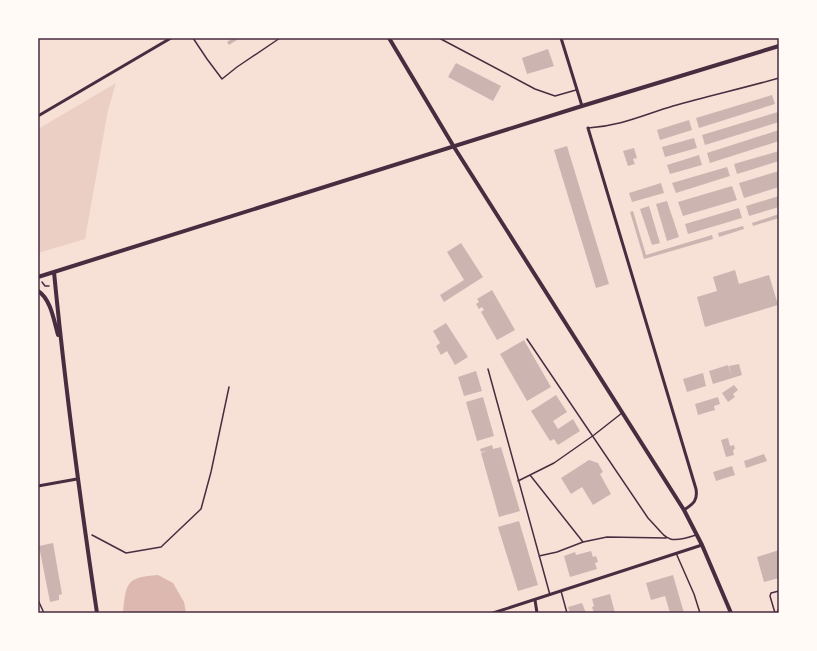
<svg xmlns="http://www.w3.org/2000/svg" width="817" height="651" viewBox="0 0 817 651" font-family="Lora,serif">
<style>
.green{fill:#ebcfc5}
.water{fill:#dcb8b0}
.building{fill:#ccb4b1}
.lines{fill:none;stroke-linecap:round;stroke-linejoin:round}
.path{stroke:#4a2c40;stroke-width:1.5}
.service{stroke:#4a2c40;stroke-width:1.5}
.minor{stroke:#4a2c40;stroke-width:3}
.tertiary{stroke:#4a2c40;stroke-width:4}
.neatline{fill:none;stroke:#4a2c40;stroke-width:1.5}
</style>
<rect width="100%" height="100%" fill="#f7e1d7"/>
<path class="green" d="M116 83 108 110 85 239 38 253V129Z"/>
<path class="water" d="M158 575 173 583 184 602 186 613H123C126 583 126 577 158 575Z"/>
<path class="building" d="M233 38H236L237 40 229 45 227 42Z
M548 49 554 66 527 74 522 58Z
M456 63 501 86 493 101 448 77Z
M772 95 775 104 699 128 696 118Z
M778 112 779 122 705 145 702 135Z
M689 120 692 130 660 140 657 130Z
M779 130V141L710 163 707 153Z
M694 138 697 148 665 157 662 147Z
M567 146 609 284 596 288 554 150Z
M634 148 637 158 633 159 635 164 628 166 623 151Z
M779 151V161L737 174 734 164Z
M699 155 702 165 670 174 667 165Z
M727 167 730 176 676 193 672 183Z
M779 171V187L744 198 739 183Z
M661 183 664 193 632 202 629 193Z
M732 186 737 200 683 216 678 202Z
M779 196V207L749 216 746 206Z
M667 201 679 237 667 241 656 204Z
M649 206 660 243 652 245 640 209Z
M739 208 742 218 688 234 685 224Z
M633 211 646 255 712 235 713 239 644 259 630 212Z
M779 214V218L753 226 752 223Z
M743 226 744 229 719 237 718 233Z
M461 243 483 277 444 302 440 295 464 280 447 252Z
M735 270 739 284 769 275 778 305 705 327 697 297 717 291 713 277Z
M492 290 515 330 497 340 481 312 484 310 482 307 479 309 476 304 479 302 477 299Z
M446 323 468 357 455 365 447 351 441 355 436 346 440 343 433 331Z
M524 340 551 387 527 401 500 354Z
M739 364 742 375 713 384 709 371 728 365 731 374 729 366Z
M476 371 482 391 464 396 458 377Z
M703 373 706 386 687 392 683 379Z
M734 385 738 390 733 394 735 397 728 402 722 393Z
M556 395 567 412 553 421 558 429 573 419 580 431 558 445 554 439 550 441 531 411Z
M483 397 494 436 477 441 466 402Z
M718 397 720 404 714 406 715 410 698 415 695 404Z
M728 438 730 446 734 445 735 449 733 450 734 455 726 457 721 440Z
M492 445 493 449 501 447 520 511 499 517 481 453 486 451 481 452 480 449Z
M764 454 767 461 746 468 744 461Z
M589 460 598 463 603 472 600 474 611 494 593 505 582 487 571 494 561 478Z
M732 466 735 475 716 481 713 472Z
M519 521 538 585 518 591 498 527Z
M53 543 62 594 59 595V600L50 602 39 546Z
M779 550V578L764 582 757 557Z
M591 551 593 557 596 556 598 562 595 563 597 569 570 577 564 556 575 552 576 555Z
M673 575 684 613H670L665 596 651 600 646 583Z
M610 594 615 613H594L592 607 594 606 592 599Z
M582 603 586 613H570L568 607Z"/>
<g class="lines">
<path class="path" d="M42 282 45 286H49
M92 535 126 553 161 547 201 509 211 472 229 387"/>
<path class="service" d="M193 38 207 59 222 79 237 67 280 38
M439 38 535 89 555 96 576 90
M588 128C621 126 643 115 673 106 708 96 744 88 779 78
M527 339 648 518C668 539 666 545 696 535
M488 369 550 595
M530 475 583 542
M518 481 554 463 594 435 622 413
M676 553 694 594 700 613
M539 556 557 552 583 542 607 537 666 538
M561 591 567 613
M38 600 44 613
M773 613 777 612 779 609
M775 613 770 596 771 593 779 591"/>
<path class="minor" d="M561 38 582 106
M38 116 171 38
M588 128 696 489C698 501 693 504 684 510
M38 486 77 479
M535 600 537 613
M493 613 702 545"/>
<path class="tertiary" d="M389 38 454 147 684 510 702 545 731 613
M54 272C65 386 80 499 97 613
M38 277 582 106 779 46
M38 291C51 299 54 321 58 335"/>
</g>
<rect width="817" height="651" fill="none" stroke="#fffaf5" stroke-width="78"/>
<rect x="39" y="39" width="739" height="573" class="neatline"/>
</svg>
